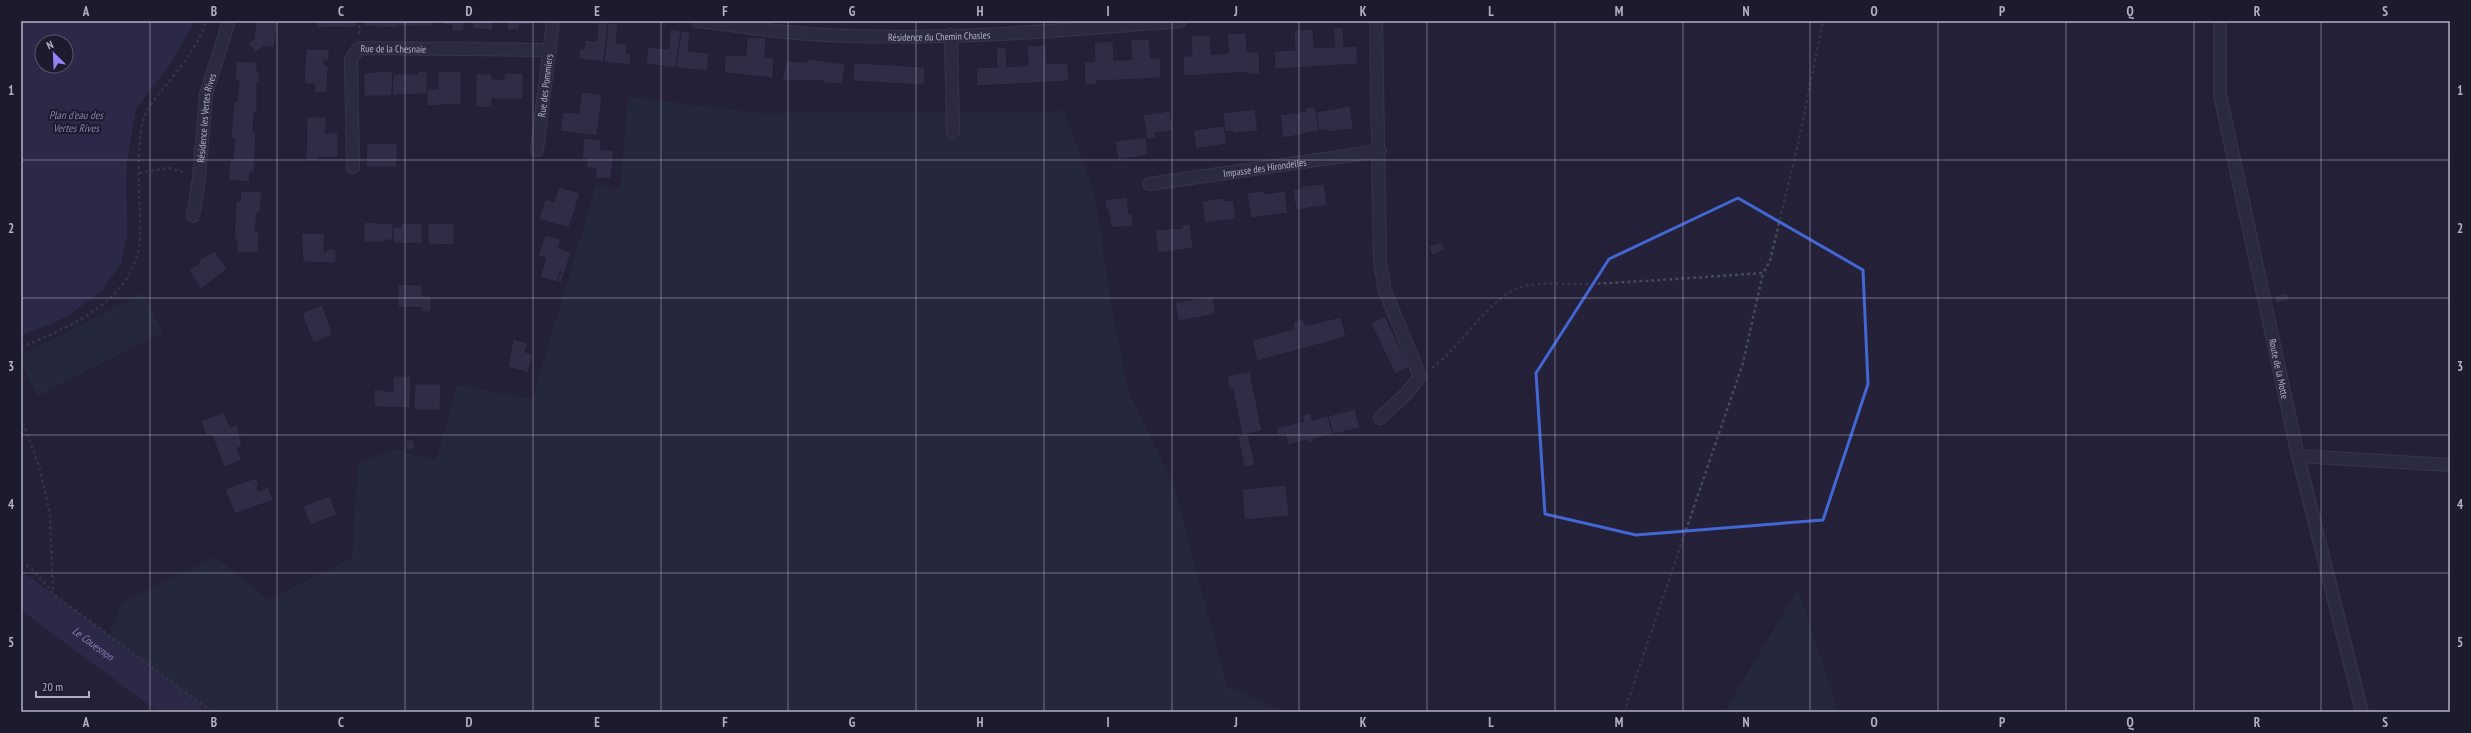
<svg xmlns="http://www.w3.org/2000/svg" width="2471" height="733" viewBox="0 0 2471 733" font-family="'PT Sans Narrow',sans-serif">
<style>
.green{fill:#262f3c}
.water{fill:#36325b;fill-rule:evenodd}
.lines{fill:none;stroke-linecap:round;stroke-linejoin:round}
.river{stroke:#36325b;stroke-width:32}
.building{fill:#3e3b56;stroke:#1e1c2f}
.minor-casing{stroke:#4f4c60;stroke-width:14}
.path{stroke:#434a58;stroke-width:2.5;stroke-dasharray:3 3;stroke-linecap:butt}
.minor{stroke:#373549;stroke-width:12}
.marked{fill:none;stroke:#4266d3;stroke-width:3;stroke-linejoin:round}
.grid{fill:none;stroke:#b2afc5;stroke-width:1;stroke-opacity:0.55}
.labels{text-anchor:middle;stroke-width:4;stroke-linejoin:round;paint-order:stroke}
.street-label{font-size:10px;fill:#b2afc5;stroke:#1c1a2d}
.water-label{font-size:11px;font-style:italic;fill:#8580b2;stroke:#1c1a2d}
.neatline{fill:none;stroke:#b2afc5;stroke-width:1.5}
.grid-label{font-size:13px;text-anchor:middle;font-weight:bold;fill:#b2afc5}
</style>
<rect width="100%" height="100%" fill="#242138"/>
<path class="green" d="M628 97 757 113 1064 111 1095 196 1112 309 1128 390 1174 486 1227 687 1287 712H191L107 643 122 602 216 557 268 600 352 558 358 463 394 449 436 461 457 385 532 399 596 185 620 190Z
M143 293 163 332 38 396 21 364V356Z
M1798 589 1838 712H1724Z"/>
<path class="water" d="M21 21H195L169 66 136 108 126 167 127 234 121 263 103 289 72 313 56 322 21 335ZM42 42H66V66H42Z"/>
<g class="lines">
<path class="river" id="s1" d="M21 590 185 712"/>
</g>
<path class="building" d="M256 21H278L274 48 264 46 255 53 248 43 254 39Z
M316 21H356V27L316 28Z
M364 21H399L398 28 364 26Z
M399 21H432V26L398 27Z
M442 21H464V31H452V25H442Z
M473 21H493V30L473 29Z
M507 21H531V25H519V30H507Z
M598 22 608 23 604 62 578 59 580 48 584 49 585 40 597 41Z
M608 23 618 24 616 43 627 44 626 53 631 54 630 65 604 62Z
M1343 27 1344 47 1357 46 1358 64 1275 69 1274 51 1295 50 1294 30 1313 29 1314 48 1335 47 1333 28Z
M670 29 681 31 676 68 646 64 648 47 669 49Z
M681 31 690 32 688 51 709 53 707 71 676 68Z
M1246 33 1247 52H1259L1260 74 1248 75V72L1184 76 1183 56H1192L1191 36 1210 35 1211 54H1215L1229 53 1227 34Z
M747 37 769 38 766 39 765 57 774 58 773 78 724 73 725 55 746 56Z
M1149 39 1151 58H1160L1161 78 1097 81V84L1085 85 1084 62 1095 61 1094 42 1113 41 1114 60H1126L1132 59 1130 40Z
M1046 45 1047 64 1068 63 1069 81 977 86 976 68 997 67 996 48 1006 47 1007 67 1028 65 1027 46Z
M306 49H329V60H324V65H328L327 93 314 92 315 84H304Z
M807 59 845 64 843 84 824 83V81H782L786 61 807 62Z
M236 61 257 62V72H260L259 82H257V112H254L253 131H256L254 172H250L249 182 228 180 230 161H233L235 139 231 138 234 101H237L239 80H235Z
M854 63 925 67 924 85 853 81Z
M384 71 393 72 392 96H364V73Z
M418 71H427V94L392 95 393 74H418Z
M438 71 461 72V104L427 106V89H438Z
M504 73H523V99H492V108L476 107V74H492V79H504Z
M581 92 602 94 597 136 560 131 563 112 579 113Z
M1315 106 1319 131 1283 138 1280 115 1306 111V108Z
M1350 106 1353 129 1327 132V130L1319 131 1316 112Z
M1255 109 1258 131 1234 133 1233 131 1225 132 1223 113Z
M1170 111 1173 131 1155 133 1156 138 1147 139 1143 115Z
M307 117H327L325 133H338V157H318V160H306Z
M1224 126 1227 144 1196 149 1193 130Z
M1146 137 1148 155 1118 160 1115 141Z
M584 138 601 140 600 149 614 151 611 179 595 178 596 168H586L587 159 582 158Z
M367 143H397V167H366Z
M1324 184 1327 205 1296 210 1293 190 1301 189V186Z
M559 187 580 193 569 228 539 219 545 199 554 202Z
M241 191 262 192 260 213H257L255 231 259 232 258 253 237 252V240H234L236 202H240Z
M1264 191 1265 194 1285 191 1288 213 1251 218 1247 193Z
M1127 197 1129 214H1132L1133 226 1111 228 1108 209H1106L1105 200Z
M1225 198V201L1233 200 1236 219 1205 223 1202 201Z
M364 222 393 224V240H385V242H364Z
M401 223H422V244L393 243V227H401Z
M428 223H454V245L428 244Z
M1190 224 1193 248 1158 253 1155 230 1182 228V225Z
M301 233H325L324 251H327V249H336V263L303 262Z
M545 235 561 239 558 248 571 252 564 274 560 273 557 282 540 277 546 258 538 256Z
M1442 242 1445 250 1432 255 1429 246Z
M215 251 227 269 201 289 189 270 200 263 198 261 202 258Z
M560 273 564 274 561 283 557 282Z
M398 284 422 285V296H431V312H422V308L398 307Z
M2287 293 2290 300 2276 303 2275 296Z
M1213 296 1216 314 1178 321 1175 302Z
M322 305 333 335 313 343 302 313Z
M1385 316 1409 367 1395 374 1371 323Z
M1341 317 1346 337 1257 361 1252 340 1294 329 1293 322 1303 319 1305 326Z
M513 339 528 343 525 352 533 354 528 373 508 367Z
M1250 371 1262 431 1242 435 1233 389 1229 390 1227 376Z
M393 376H411L410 408 374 407V389L393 392Z
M415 384H441L440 410H414Z
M1355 409 1360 428 1333 434 1328 416Z
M224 412 230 427 237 425 242 447 237 448 242 460 224 467 212 435 206 436 201 421Z
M1311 413 1312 420 1328 416 1333 434 1313 439 1314 442 1308 443 1307 440 1288 445 1285 434 1278 435 1276 428 1304 421 1302 415Z
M1248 434 1255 465 1244 468 1238 436Z
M406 440H414V450H406Z
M256 478 259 486 257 487 258 491 269 487 273 500 235 514 225 489Z
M1286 485 1289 516 1244 520 1242 489Z
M330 496 337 515 310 525 303 506Z"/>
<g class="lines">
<g class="minor-casing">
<g id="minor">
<path id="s2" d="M698 21C735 25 772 32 809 34 932 42 1057 31 1180 21"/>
<path d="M1376 21 1380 262 1385 291 1420 377 1405 395 1380 418"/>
<path id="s3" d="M2220 21V95L2298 456 2362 712"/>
<path d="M951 35 953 132"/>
<path id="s4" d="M537 150 553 21"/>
<path id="s5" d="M353 167 351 59 359 48 550 50"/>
<path id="s6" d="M1149 184 1380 151"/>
<path id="s7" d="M193 216 199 178 206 94 229 21"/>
<path d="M2298 456 2450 465"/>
</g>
</g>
<path class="path" d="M359 34V21
M139 173 170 168 185 173
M21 347C66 329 129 303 139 248 142 229 139 209 139 190 139 166 137 140 144 118 149 103 161 92 170 80 185 62 199 43 206 21
M1432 368C1461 346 1480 311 1510 292 1530 279 1567 285 1591 284 1648 281 1705 277 1763 273L1770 261 1798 144 1823 21
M21 417 40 469 50 514 53 592
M21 562 32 569 56 596 212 712
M1624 712 1743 363 1763 273"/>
<use href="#minor" class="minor"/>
</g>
<path d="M0 0H2471V733H0ZM1738 198 1863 270 1868 384 1823 520 1636 535 1545 514 1536 373 1609 259Z" fill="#242138" fill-opacity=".55" fill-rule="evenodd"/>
<path class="marked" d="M1738 198 1863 270 1868 384 1823 520 1636 535 1545 514 1536 373 1609 259Z"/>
<path class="grid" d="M150 21V712M277 21V712M405 21V712M533 21V712M661 21V712M788 21V712M916 21V712M1044 21V712M1172 21V712M1299 21V712M1427 21V712M1555 21V712M1683 21V712M1810 21V712M1938 21V712M2066 21V712M2194 21V712M2321 21V712M21 160H2450M21 298H2450M21 435H2450M21 573H2450"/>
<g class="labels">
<g class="street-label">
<text dy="4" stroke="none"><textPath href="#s2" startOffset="242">Résidence du Chemin Chasles</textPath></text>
<text dy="4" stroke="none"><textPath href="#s5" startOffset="156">Rue de la Chesnaie</textPath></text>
<text dy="4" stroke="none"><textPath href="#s4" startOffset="65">Rue des Pommiers</textPath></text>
<text dy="4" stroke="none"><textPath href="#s7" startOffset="99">Résidence les Vertes Rives</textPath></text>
<text dy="4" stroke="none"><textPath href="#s6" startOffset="117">Impasse des Hirondelles</textPath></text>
<text dy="4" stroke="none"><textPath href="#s3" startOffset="354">Route de la Motte</textPath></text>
</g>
<g class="water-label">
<text x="76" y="119">Plan d'eau des<tspan x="76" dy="13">Vertes Rives</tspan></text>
<text dy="4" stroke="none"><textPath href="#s1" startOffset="90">Le Couesnon</textPath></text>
</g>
</g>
<rect width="2471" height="733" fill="none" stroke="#1c1a2d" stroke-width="44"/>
<g transform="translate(54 54) rotate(336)"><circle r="19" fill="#1c1a2d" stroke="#58566a"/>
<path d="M0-3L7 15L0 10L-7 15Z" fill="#9484f5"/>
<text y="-6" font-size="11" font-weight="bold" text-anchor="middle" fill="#b2afc5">N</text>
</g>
<path d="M36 691v6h53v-6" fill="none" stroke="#b2afc5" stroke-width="2"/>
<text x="42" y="691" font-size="12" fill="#b2afc5" stroke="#1c1a2d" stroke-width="3" paint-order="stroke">20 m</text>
<rect x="22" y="22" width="2427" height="689" class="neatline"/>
<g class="grid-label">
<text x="86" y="16">A</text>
<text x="214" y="16">B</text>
<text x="341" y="16">C</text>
<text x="469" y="16">D</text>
<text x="597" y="16">E</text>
<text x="725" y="16">F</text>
<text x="852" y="16">G</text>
<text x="980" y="16">H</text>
<text x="1108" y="16">I</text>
<text x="1236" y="16">J</text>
<text x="1363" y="16">K</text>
<text x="1491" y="16">L</text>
<text x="1619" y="16">M</text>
<text x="1746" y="16">N</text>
<text x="1874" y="16">O</text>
<text x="2002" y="16">P</text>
<text x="2130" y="16">Q</text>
<text x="2257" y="16">R</text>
<text x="2385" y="16">S</text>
<text x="11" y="95">1</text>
<text x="2460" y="95">1</text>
<text x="11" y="233">2</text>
<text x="2460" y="233">2</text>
<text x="11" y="371">3</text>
<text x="2460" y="371">3</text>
<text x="11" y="509">4</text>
<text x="2460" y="509">4</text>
<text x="11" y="647">5</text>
<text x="2460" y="647">5</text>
<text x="86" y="727">A</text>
<text x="214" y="727">B</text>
<text x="341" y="727">C</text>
<text x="469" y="727">D</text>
<text x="597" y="727">E</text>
<text x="725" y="727">F</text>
<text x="852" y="727">G</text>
<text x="980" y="727">H</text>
<text x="1108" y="727">I</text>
<text x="1236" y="727">J</text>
<text x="1363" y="727">K</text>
<text x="1491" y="727">L</text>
<text x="1619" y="727">M</text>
<text x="1746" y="727">N</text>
<text x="1874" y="727">O</text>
<text x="2002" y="727">P</text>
<text x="2130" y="727">Q</text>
<text x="2257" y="727">R</text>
<text x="2385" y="727">S</text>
</g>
</svg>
